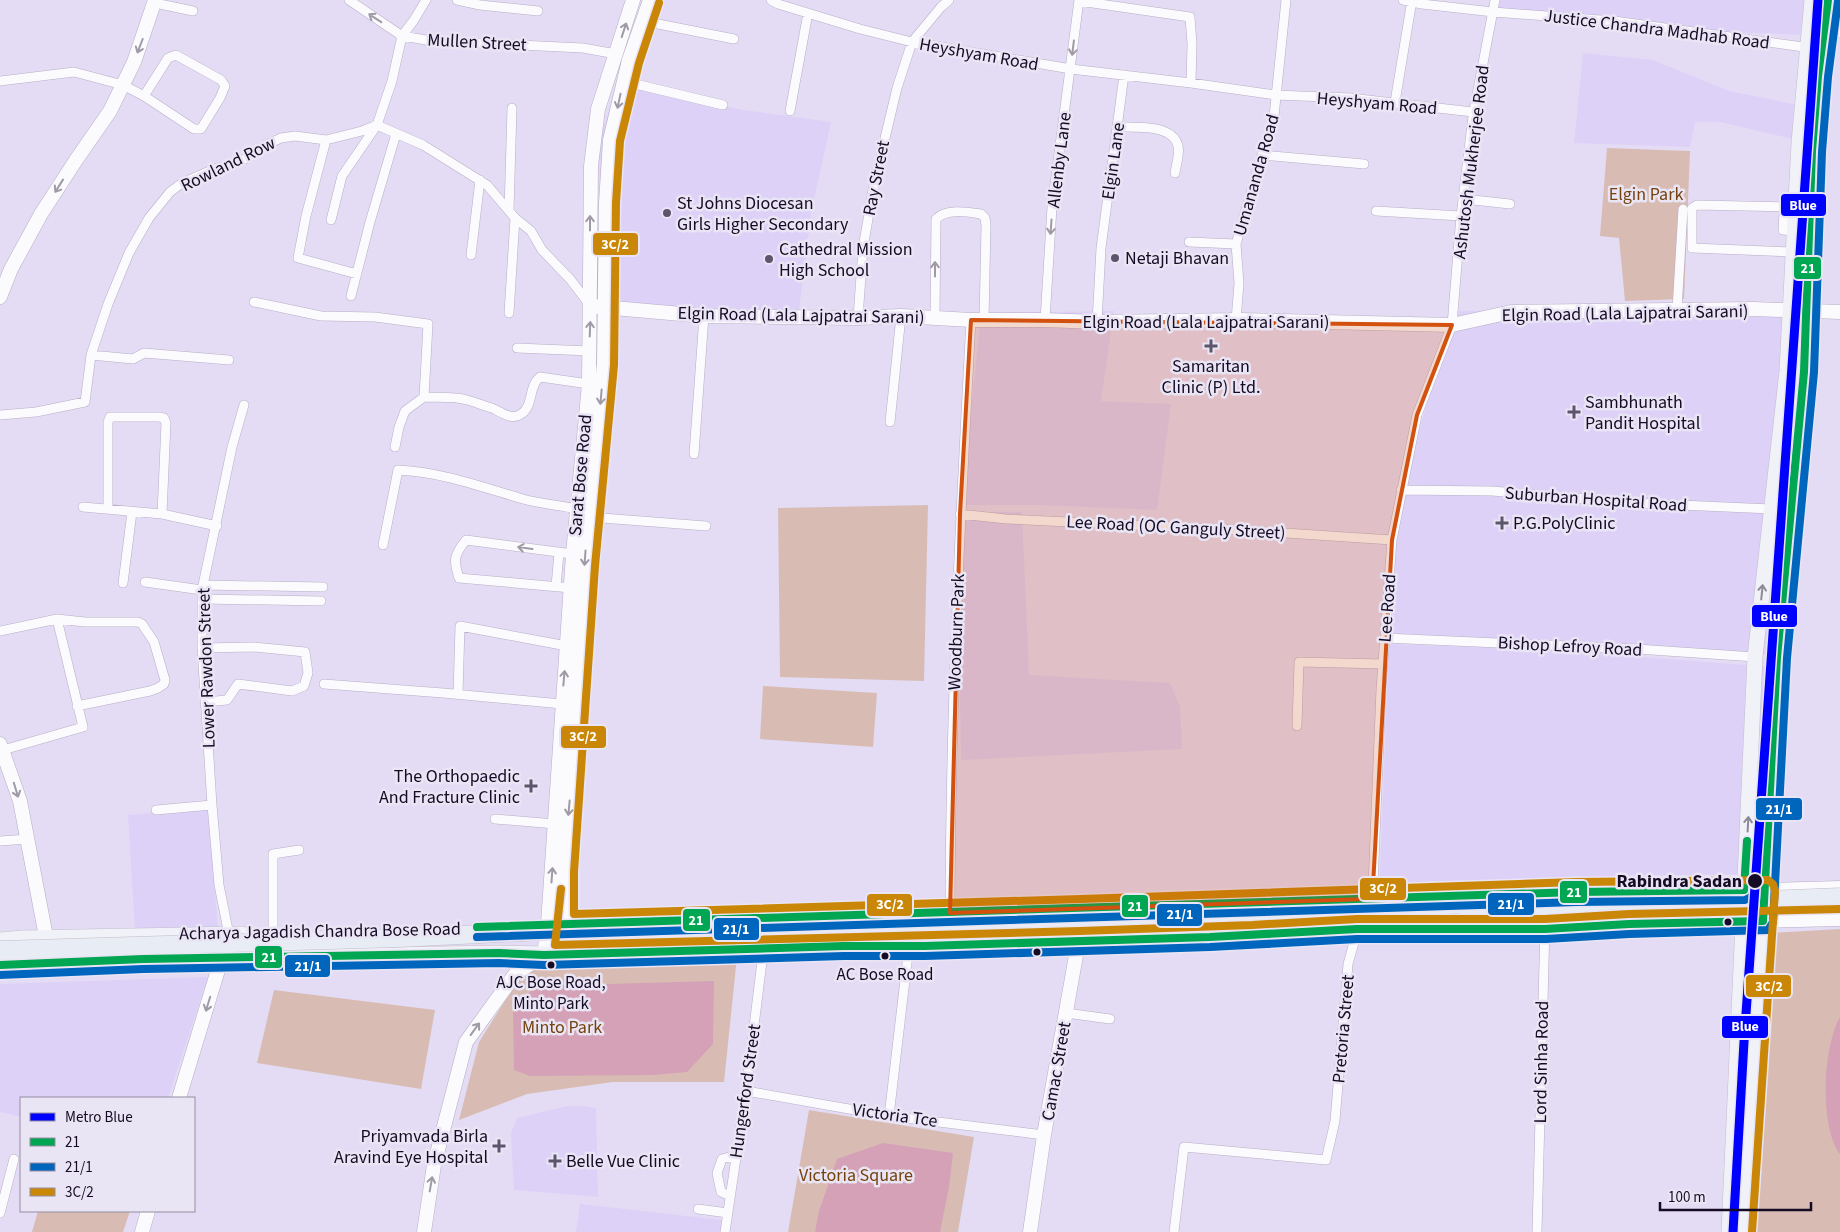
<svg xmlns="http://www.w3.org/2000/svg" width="1840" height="1232" viewBox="0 0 1840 1232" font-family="'Source Sans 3',sans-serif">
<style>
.built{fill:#ddd1f7}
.green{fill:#d8bcb4}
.water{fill:#d4a1b7}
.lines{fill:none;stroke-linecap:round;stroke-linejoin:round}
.street-casing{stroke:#b7aec6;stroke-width:10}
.secondary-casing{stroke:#b7aec6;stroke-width:15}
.primary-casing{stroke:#c2bdcb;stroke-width:16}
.street{stroke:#fbfafd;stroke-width:9}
.secondary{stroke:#fbfafd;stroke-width:14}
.primary{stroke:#f0f2f7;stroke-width:15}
.highway-bridge-casing{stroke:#c2bdcb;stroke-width:19;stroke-linecap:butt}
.highway-bridge{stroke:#e8ecf4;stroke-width:18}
.bus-1-casing{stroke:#eae5f4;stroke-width:11}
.bus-2-casing{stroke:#eae5f4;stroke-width:11}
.bus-3-casing{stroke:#eae5f4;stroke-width:11}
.bus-1{stroke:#00a651;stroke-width:8}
.bus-2{stroke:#0065bd;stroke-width:8}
.bus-3{stroke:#ca8707;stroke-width:8}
.metro-1-casing{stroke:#eae5f4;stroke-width:12}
.metro-1{stroke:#00f;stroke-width:9}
.oneway{stroke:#9f9aa6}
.oneway2{stroke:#8d8a98}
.marked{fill:#d3510e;fill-opacity:0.2;stroke:#d3510e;stroke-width:4;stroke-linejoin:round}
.poi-dot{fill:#5d546d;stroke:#eae5f4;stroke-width:2}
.stop-dot{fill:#150b24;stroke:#eae5f4;stroke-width:2}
.labels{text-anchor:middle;stroke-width:5;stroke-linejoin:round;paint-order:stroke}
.bus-label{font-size:17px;fill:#150b24;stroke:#eae5f4}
.street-label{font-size:18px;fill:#150b24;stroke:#eae5f4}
.park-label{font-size:18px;fill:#75420d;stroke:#eae5f4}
.poi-label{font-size:18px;fill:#150b24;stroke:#eae5f4;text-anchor:start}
.stop-label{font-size:18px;font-weight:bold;fill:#150b24;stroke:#eae5f4;text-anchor:end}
.line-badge{stroke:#eae5f4;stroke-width:2}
.badge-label{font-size:14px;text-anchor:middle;font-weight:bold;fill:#fff}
</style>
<rect width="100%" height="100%" fill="#e4dcf4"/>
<path class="built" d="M1500 0H1815L1810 35 1723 32 1607 17 1499 8Z
M1583 53 1653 60 1729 91 1808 107 1806 142 1720 122H1695L1690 147 1574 143Z
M618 83 743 110 831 122 812 209 799 309 599 313 598 288 600 138Z
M1738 308 1792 315 1794 374 1774 655 1391 633 1395 531 1416 440 1455 311Z
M1114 311 1101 401 1171 404 1157 510 1040 505H962L981 313Z
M957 512H1022L1029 675 1170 683 1180 706 1182 749 961 760Z
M1389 644 1550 650 1772 667 1752 883 1379 894Z
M209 808 218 930H135L128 815Z
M208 977 168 1098H21V1117L0 1112V984Z
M568 1106H584L596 1108 598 1197 514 1190 511 1133 517 1118Z
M580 1204 722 1220 720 1232H576Z"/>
<path class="green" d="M1607 148 1690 151 1684 299 1625 301 1619 238 1600 236Z
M928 505 924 681 780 677 778 508Z
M763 686 877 693 873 747 760 739Z
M1840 929V1232H1735L1754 934Z
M737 957 724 1082H613L527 1094 459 1120 479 1042 527 966Z
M274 990 435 1010 421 1089 257 1063Z
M809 1110 974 1137 958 1232H788Z
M38 1211H130L123 1232H32Z"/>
<path class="water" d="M714 981 713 1044 687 1072 653 1075 530 1076 514 1070 513 1010 536 986Z
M1840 1017V1154C1819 1127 1823 1046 1840 1017Z
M883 1143 953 1153 949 1187 940 1232H815L819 1211 837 1159Z"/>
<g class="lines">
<g class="street-casing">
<path id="street" d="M349 0 402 36 432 41 583 48 616 54
M457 0 480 5 538 11
M771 0 778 4 860 29 912 42 1071 69 1191 83 1276 95 1350 98 1473 112
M1403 0 1422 4 1493 12 1614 21 1811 48
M1079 1 1190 17 1192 44 1191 83
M155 3 193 11
M643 21 734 39
M1819 32 1840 33
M0 81 74 72 123 85 144 96 168 58 176 55 221 80 225 86 220 98 201 129H194L144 96
M623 81 723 105
M1395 102 1412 0
M790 111 808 13
M1117 127C1134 127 1173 124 1178 146 1180 154 1176 165 1175 173
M326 140 306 216 298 258 357 274
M1262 155 1364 164
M1464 199 1510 204
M509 211 512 108
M1376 211 1461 216
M1784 213 1783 230 1794 231
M331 220 342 176 377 125 392 81 402 36 414 20 426 0
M1189 242 1236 244
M1793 252 1692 248V208L1697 205 1795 207
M471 255 480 180
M351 296 370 222 396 134
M254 302 321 316 375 317 428 324 424 397
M1677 310 1683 209
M509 313 515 218
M858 318 863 248 874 184 897 88 912 42 941 7 949 0
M935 318 936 219C946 208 968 212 981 214L985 218 986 225 984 320
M1045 320 1052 207 1079 0
M1236 320 1239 283 1236 244 1262 155 1273 126 1286 0
M1097 322 1101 248 1124 75
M517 348 590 351
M91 355 133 359 144 353 229 360
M0 415 36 412 85 402 91 355 108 304 129 253 149 218 170 192 182 183 214 169 237 163 252 155 266 145 281 138 295 136 326 140 362 131 377 125 423 145 487 185 515 218 531 231 542 250 570 279 589 304
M890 422 901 316
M395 447 399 427 405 411 424 397C437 398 453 396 467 400 475 402 484 406 492 408 501 412 512 421 521 414 534 406 528 386 540 377L589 384
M694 454 704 316
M1401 490 1492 491 1635 503 1771 509 1792 512
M83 507 162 514 217 526
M108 509V422L110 417H159L164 418 166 423 162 514
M960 514 1006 519 1238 530 1392 540
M589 517 706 526
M383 545 398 470C442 472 482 487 523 499 540 504 559 505 577 509
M145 582 202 590
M123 583 132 512
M203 585 323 587
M556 586 559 553
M571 588 459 578C453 560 454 555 466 540L573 554
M202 599 321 601
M0 631 57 619 85 622H138L142 624 154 642 165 680 164 684 158 688 150 691 77 706
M1385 638 1637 649 1755 657
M202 648 253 647 305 652 308 673 304 686 292 691 238 684 227 700 205 702
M324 684 443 693 562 704
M458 694 460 626 567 646
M1297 726 1299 662 1383 664
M3 750 83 727 57 619
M156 810 212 805
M495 819 555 824
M0 841 28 839
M1367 902 1373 886 1381 689 1392 540 1417 415 1452 325 1461 216 1473 116 1495 0
M950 922C950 721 960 521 971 320
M273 934V854L299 850
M229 935 219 885 212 805 202 648V590L232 447 244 405
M1066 1013 1110 1019
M746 1091 889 1116 1044 1135
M889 1116 909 946
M730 1196 721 1192 717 1173 722 1159 737 1155
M698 1209 728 1213
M0 1213 14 1159
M725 1232 746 1091 764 945
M1174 1232 1184 1147 1326 1160 1335 1121 1348 964 1360 921
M1537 1232 1545 925"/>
</g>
<g class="secondary-casing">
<path id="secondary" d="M0 297 11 269 41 214 76 160 110 111 134 62 155 0
M591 306 704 316 858 318 901 316 971 320H1045L1097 322 1241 320 1452 325 1511 312 1753 309 1840 312
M0 744 20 801 48 947
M1765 890 1840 888
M1763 921 1840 919
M564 954V872L585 565 604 364 606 203 610 140 629 60 650 0
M179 1098 225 947
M142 1232 148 1211
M424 1232 434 1165 466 1042 516 973 544 955 548 924 573 554 589 384 591 166 598 109 633 0
M1030 1232 1044 1135 1080 933"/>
</g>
<g class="primary-casing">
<path id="primary" d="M1549 893 1655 890H1765
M1074 909 1416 898
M760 918 837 916
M1372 929H1545L1629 924 1763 921
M0 940 22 938 242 934
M65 962 143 959 499 953C614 957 728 948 843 946 865 946 886 946 908 946 1037 945 1167 940 1296 933
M1729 1232 1755 657 1787 371 1799 143 1812 0
M1742 1232 1768 839 1777 657 1804 372 1812 151 1818 76 1828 0"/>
</g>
<use href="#street" class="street"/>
<use href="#secondary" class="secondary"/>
<use href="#primary" class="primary"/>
<g class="highway-bridge-casing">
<path id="highway-bridge" d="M1468 917 1600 913
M649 940C750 941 852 937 954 934 1105 931 1256 927 1407 919
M0 950 399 938 561 930 791 926 1013 919 1222 915 1531 901 1764 900 1840 897
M0 962 38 960
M27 964 77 958"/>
</g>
<use href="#highway-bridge" class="highway-bridge"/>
<g class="bus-1-casing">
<path id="bus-1" d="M477 927 1576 892 1744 890 1747 841
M0 965 143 959 499 953 544 955 844 946H925L1210 937 1357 929H1545L1629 924 1763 921 1777 657 1804 372 1812 151 1818 76 1828 0"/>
</g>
<g class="bus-2-casing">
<path id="bus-2" d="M477 937 1576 902 1745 900 1751 897 1754 892 1757 842
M0 975 143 969 499 963 544 965 844 956H925L1210 947 1357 939H1546L1629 934 1768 930 1773 922 1787 658 1814 372 1822 152 1828 77 1838 1"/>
</g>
<g class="bus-3-casing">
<path id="bus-3" d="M659 3 639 63 620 141 616 203 614 365 595 566 574 872V914L1081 899 1576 882 1768 880 1773 884 1775 891 1752 1232
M561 889 555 945 1080 931 1252 925 1357 919H1545L1629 914 1840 909"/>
</g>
<use href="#bus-1" class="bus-1"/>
<use href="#bus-2" class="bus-2"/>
<use href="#bus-3" class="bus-3"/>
<g class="metro-1-casing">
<path id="metro-1" d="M1733 1232 1744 1042 1818 0"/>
</g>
<use href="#metro-1" class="metro-1"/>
</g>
<defs><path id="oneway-shaft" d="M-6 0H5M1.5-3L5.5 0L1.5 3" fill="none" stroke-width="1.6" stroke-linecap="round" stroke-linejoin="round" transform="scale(1.25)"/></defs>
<g class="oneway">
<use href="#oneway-shaft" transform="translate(375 18) rotate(-147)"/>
<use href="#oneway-shaft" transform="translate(624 30) rotate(-72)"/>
<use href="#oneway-shaft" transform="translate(140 46) rotate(111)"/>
<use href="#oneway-shaft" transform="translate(1073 48) rotate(97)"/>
<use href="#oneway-shaft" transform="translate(619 101) rotate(102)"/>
<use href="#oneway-shaft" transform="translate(59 186) rotate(122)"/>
<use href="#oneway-shaft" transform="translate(590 223) rotate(-90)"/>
<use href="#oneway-shaft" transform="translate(1051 227) rotate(94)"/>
<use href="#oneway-shaft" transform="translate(935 269) rotate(-90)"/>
<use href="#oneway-shaft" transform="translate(590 329) rotate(-88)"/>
<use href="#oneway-shaft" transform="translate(601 397) rotate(95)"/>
<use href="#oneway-shaft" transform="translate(525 548) rotate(-172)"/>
<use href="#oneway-shaft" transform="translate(585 558) rotate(94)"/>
<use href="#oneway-shaft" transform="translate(564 678) rotate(-85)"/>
<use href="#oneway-shaft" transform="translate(16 790) rotate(73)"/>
<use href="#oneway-shaft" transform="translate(569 808) rotate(95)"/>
<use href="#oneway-shaft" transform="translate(552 875) rotate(-86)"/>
<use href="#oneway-shaft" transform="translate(208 1004) rotate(107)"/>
<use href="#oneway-shaft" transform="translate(475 1029) rotate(-54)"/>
<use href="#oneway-shaft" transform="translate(431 1184) rotate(-80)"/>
</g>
<g class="oneway2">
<use href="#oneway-shaft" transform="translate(1762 592) rotate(-84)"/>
<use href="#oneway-shaft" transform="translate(1748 824) rotate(-87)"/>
</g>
<path class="marked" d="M971 320 1452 325 1417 415 1392 540 1373 886 1368 899 950 913 960 514Z"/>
<g class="poi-dot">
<circle cx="667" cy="213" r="5"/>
<circle cx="1115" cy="258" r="5"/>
<circle cx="769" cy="259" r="5"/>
<path d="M1208.5 338.5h5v5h5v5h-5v5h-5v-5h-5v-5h5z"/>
<path d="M1571.5 404.5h5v5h5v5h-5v5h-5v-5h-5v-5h5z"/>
<path d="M1499.5 515.5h5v5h5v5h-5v5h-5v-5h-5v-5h5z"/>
<path d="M528.5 778.5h5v5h5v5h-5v5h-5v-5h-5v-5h5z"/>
<path d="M496.5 1138.5h5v5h5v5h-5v5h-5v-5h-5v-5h5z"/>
<path d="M552.5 1153.5h5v5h5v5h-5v5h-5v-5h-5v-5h5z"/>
</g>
<g class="stop-dot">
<circle cx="1755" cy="881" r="8"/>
<circle cx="1728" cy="922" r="4.5"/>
<circle cx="1037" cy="952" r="4.5"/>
<circle cx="885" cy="956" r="4.5"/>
<circle cx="551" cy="965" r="4.5"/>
</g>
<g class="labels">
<g class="bus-label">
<text x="885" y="980">AC Bose Road</text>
<text x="551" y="988">AJC Bose Road,<tspan x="551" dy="21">Minto Park</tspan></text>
</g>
<g class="street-label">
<text transform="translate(1657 29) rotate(7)" y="6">Justice Chandra Madhab Road</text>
<text transform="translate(477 42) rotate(3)" y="6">Mullen Street</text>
<text transform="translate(979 54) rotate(10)" y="6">Heyshyam Road</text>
<text transform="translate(1377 103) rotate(5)" y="6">Heyshyam Road</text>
<text transform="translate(1059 160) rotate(-83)" y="6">Allenby Lane</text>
<text transform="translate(1113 161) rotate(-82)" y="6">Elgin Lane</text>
<text transform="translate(1471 162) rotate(-83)" y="6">Ashutosh Mukherjee Road</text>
<text transform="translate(228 164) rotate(-26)" y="6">Rowland Row</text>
<text transform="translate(1256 175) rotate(-74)" y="6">Umananda Road</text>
<text transform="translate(876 178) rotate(-79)" y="6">Ray Street</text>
<text transform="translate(1625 313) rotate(-1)" y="6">Elgin Road (Lala Lajpatrai Sarani)</text>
<text transform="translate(801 315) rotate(1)" y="6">Elgin Road (Lala Lajpatrai Sarani)</text>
<text x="1206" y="328">Elgin Road (Lala Lajpatrai Sarani)</text>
<text transform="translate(580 475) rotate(-85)" y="6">Sarat Bose Road</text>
<text transform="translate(1596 499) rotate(4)" y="6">Suburban Hospital Road</text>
<text transform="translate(1176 527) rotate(3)" y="6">Lee Road (OC Ganguly Street)</text>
<text transform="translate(1387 608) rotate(-86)" y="6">Lee Road</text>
<text transform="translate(956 632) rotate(-88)" y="6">Woodburn Park</text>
<text transform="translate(1570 646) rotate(3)" y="6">Bishop Lefroy Road</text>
<text transform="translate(206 668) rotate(-92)" y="6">Lower Rawdon Street</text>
<text transform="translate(320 931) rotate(-1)" y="6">Acharya Jagadish Chandra Bose Road</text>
<text transform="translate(1343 1029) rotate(-85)" y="6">Pretoria Street</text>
<text transform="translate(1541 1062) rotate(-89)" y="6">Lord Sinha Road</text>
<text transform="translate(1056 1071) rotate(-80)" y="6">Camac Street</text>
<text transform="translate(745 1091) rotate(-82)" y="6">Hungerford Street</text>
<text transform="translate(895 1115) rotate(8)" y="6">Victoria Tce</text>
</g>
<g class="park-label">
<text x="1646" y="200">Elgin Park</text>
<text x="562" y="1033">Minto Park</text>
<text x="856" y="1181">Victoria Square</text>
</g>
<g class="poi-label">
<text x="677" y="209">St Johns Diocesan<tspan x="677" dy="21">Girls Higher Secondary</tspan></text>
<text x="779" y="255">Cathedral Mission<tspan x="779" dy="21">High School</tspan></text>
<text x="1125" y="264">Netaji Bhavan</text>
<text x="1211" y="372" text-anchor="middle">Samaritan<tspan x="1211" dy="21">Clinic (P) Ltd.</tspan></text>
<text x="1585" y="408">Sambhunath<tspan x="1585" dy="21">Pandit Hospital</tspan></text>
<text x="1513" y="529">P.G.PolyClinic</text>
<text x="520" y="782" text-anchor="end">The Orthopaedic<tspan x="520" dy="21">And Fracture Clinic</tspan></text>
<text x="488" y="1142" text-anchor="end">Priyamvada Birla<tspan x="488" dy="21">Aravind Eye Hospital</tspan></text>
<text x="566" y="1167">Belle Vue Clinic</text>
</g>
<g class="stop-label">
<text x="1742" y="887">Rabindra Sadan</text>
</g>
</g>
<g class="line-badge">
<rect x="1780" y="193" width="47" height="24" rx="5" fill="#00f"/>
<rect x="592" y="232" width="47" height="24" rx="5" fill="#ca8707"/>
<rect x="1793" y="256" width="29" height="24" rx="5" fill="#00a651"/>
<rect x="1751" y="604" width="47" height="24" rx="5" fill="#00f"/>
<rect x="560" y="725" width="47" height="24" rx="5" fill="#ca8707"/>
<rect x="1755" y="797" width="48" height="24" rx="5" fill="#0065bd"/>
<rect x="1359" y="877" width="48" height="24" rx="5" fill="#ca8707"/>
<rect x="1559" y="880" width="29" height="24" rx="5" fill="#00a651"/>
<rect x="1487" y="892" width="48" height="24" rx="5" fill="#0065bd"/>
<rect x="866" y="893" width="47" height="24" rx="5" fill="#ca8707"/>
<rect x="1121" y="894" width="28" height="24" rx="5" fill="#00a651"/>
<rect x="1156" y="903" width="47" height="24" rx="5" fill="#0065bd"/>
<rect x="682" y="908" width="29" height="24" rx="5" fill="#00a651"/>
<rect x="713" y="917" width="47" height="24" rx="5" fill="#0065bd"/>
<rect x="254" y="945" width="29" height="24" rx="5" fill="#00a651"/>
<rect x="284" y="954" width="47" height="24" rx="5" fill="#0065bd"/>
<rect x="1745" y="974" width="47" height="24" rx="5" fill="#ca8707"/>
<rect x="1721" y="1015" width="48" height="24" rx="5" fill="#00f"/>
</g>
<g class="badge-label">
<text x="1803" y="210">Blue</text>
<text x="615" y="249">3C/2</text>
<text x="1808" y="273">21</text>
<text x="1774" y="621">Blue</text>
<text x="583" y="741">3C/2</text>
<text x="1779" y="814">21/1</text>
<text x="1383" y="893">3C/2</text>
<text x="1574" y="897">21</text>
<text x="1511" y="909">21/1</text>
<text x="890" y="909">3C/2</text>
<text x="1135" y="911">21</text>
<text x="1180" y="919">21/1</text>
<text x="696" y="925">21</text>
<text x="736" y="934">21/1</text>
<text x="269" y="962">21</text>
<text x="308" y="971">21/1</text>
<text x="1769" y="991">3C/2</text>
<text x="1745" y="1031">Blue</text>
</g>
<rect x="20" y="1097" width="175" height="115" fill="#eae5f4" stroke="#958ea1"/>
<rect x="30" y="1113" width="25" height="8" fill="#0000ff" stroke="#958ea1"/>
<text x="65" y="1122" font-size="15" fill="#150b24">Metro Blue</text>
<rect x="30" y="1138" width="25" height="8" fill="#00a651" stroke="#958ea1"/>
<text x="65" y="1147" font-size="15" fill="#150b24">21</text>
<rect x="30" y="1163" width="25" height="8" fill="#0065bd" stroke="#958ea1"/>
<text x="65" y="1172" font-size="15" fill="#150b24">21/1</text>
<rect x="30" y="1188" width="25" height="8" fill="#ca8707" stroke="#958ea1"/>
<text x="65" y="1197" font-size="15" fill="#150b24">3C/2</text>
<path d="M1660 1202v8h151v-8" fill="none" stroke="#150b24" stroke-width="2.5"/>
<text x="1668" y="1202" font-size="15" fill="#150b24" stroke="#eae5f4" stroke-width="4" paint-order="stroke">100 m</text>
</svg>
